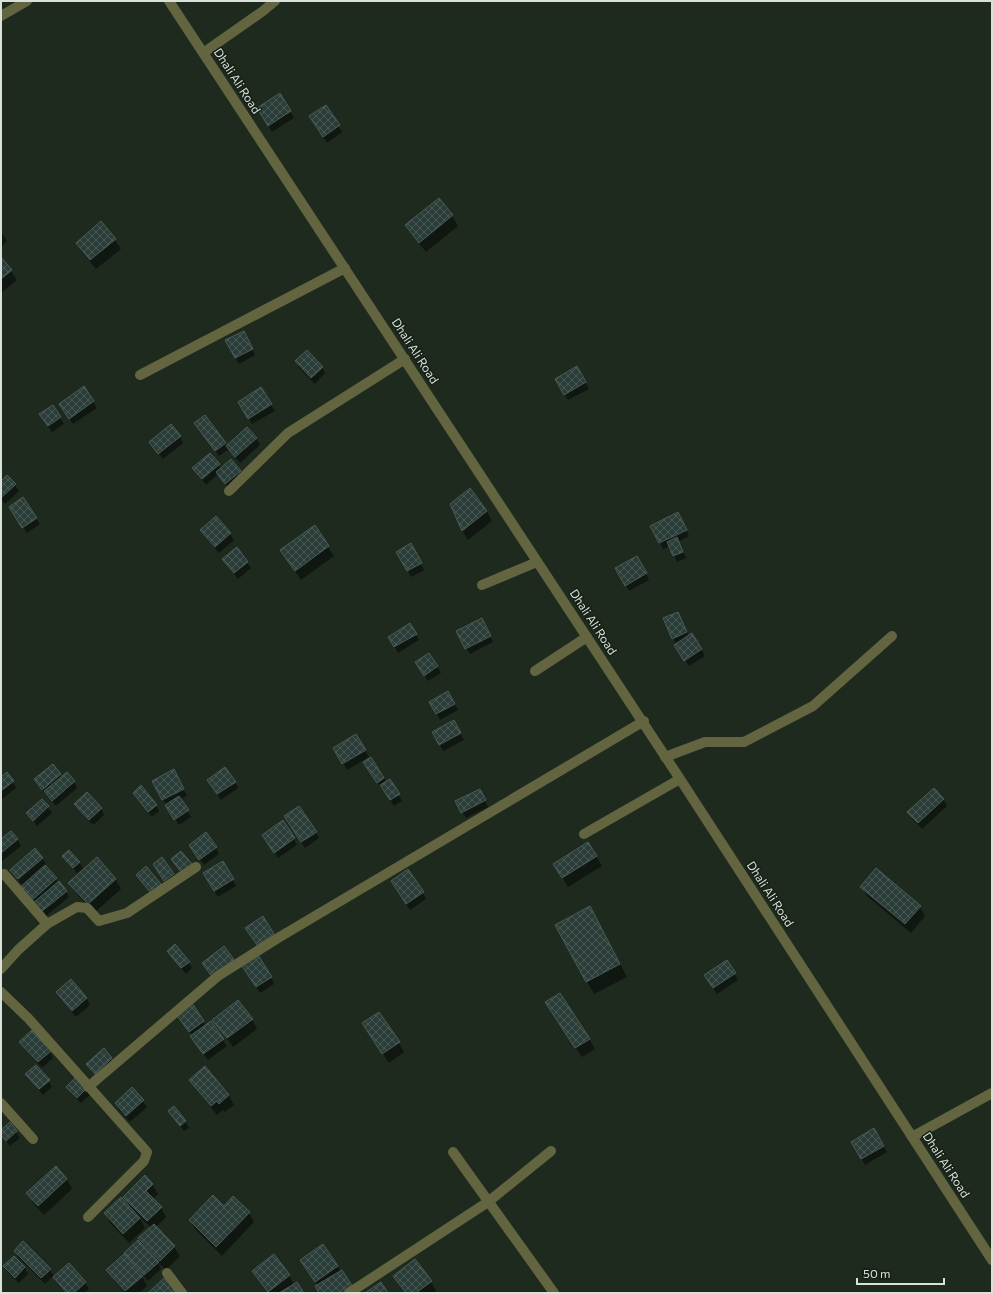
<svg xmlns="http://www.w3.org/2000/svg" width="993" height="1294" viewBox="0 0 993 1294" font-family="Commissioner,sans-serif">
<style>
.shadow{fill:#0007}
.building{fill:url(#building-cross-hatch);stroke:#495c58}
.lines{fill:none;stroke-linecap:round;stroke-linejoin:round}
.minor{stroke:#62653f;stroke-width:10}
.labels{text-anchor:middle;stroke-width:3;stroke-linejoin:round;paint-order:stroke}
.street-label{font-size:12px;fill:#dae1da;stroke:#162016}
</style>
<defs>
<pattern id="building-cross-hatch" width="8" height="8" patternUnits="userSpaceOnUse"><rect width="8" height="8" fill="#2b3d39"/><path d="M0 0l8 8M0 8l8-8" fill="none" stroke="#495955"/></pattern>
</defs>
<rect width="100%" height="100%" fill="#1f2a1f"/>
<path class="shadow" d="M279 95 294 118 272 132 262 115Z
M325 106 342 132 327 143 314 123Z
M438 199 452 216 458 226 426 252 412 235 406 226Z
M1 232 7 241 1 247Z
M115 240 121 249 96 269 82 252 77 243Z
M1 258 11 271 17 280 1 293Z
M247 338 255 355 239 364 236 358Z
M296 361 322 367 325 373 315 384 299 368Z
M577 368 589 389 568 400 556 379Z
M84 388 97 408 73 424 63 410Z
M261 389 275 411 252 424 239 403Z
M53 406 64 424 52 432 44 421Z
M199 429 225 443 227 447 256 438 260 445 240 463 229 449 219 456Z
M180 436 183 443 163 459 150 442Z
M219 465 221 469 240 471 244 477 229 489 218 474 206 485 194 468Z
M7 476 15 485 19 491 5 504 1 499V482Z
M487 511 492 521 468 540 462 531Z
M14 514 36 518 40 524 27 533Z
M216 517 230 534 234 540 219 553 205 536 201 530Z
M681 520 689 536 678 542 686 558 677 562 670 546 663 549 652 526Z
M314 527 334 556 301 580 281 550Z
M410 545 424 570 411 577 397 552Z
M637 557 649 580 629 591 616 568Z
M223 559 247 562 251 568 238 579Z
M664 619H681L689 636 692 634 705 656 689 666 679 651Z
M410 624 419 640 398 653 389 637Z
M485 626 493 642 470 654 466 648Z
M429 654 441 673 428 681 420 669Z
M448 693 458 710 440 720 430 702Z
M453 721 464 740 443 751 433 732Z
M356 735 369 757 347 770 334 749Z
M52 765 62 778 74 782 77 788 56 806 38 786 35 780Z
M368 769 384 778 386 783 390 780 402 801 394 806 383 787 381 788Z
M177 777 187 796 180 799 191 817 179 825 166 805 154 781Z
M1 778 13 782 16 788 2 799 1 797Z
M235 782 238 788 221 800 211 786Z
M934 789 944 800 947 806 922 829 912 818 909 812Z
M479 790 488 807 466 818 462 812Z
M134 793 156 805 159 811 152 817Z
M42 800 52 813 37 826 27 813Z
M75 804 101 808 104 815 93 825 79 810Z
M289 823 316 832 319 838 305 848Z
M17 839 21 846 1 862V840Z
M294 839 297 845 278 858 267 841Z
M216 848 219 854 204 865 194 851Z
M63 856 79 862 83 868 77 873Z
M596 856 602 866 568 887 560 874Z
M42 858 46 864 44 866 66 891 69 897 45 917 11 870Z
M162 858 177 880 169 886 157 870Z
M97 859 116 880 121 889 94 913 75 892 70 883Z
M223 862 236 886 218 897 204 873Z
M862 887 920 907 925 916 911 933 867 896Z
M396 888 423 893 426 899 410 910Z
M263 918 277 940 261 951 250 934Z
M597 920 627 977 594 994 587 982Z
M168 951 189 962 192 968 186 974Z
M727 961 738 980 717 994 709 982Z
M247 972 271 977 274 984 260 993Z
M71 981 87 999 90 1005 76 1017 61 999 57 993Z
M552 1012 589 1039 595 1049 582 1057Z
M252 1019 257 1029 233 1047 214 1020Z
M203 1021 206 1026 211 1022 227 1046 208 1060 195 1042 187 1027Z
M369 1033 399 1043 404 1052 389 1063Z
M21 1042 50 1052 53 1058 42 1068 24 1048Z
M103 1050 115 1065 99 1079 87 1064Z
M205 1068 229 1096 234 1105 225 1112 223 1110 217 1115 196 1089 191 1080Z
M27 1074 48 1080 38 1089Z
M76 1078 90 1095 81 1103 71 1093 67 1087Z
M49 1082 52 1087 43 1095 39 1090Z
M132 1089 143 1101 147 1107 130 1122 119 1110 116 1104Z
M169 1111 185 1121 189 1128 184 1131Z
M10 1124 20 1138 10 1146 1 1134V1131Z
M873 1129 887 1152 865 1165 852 1142Z
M56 1168 67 1180 72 1189 44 1215 33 1203 28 1193Z
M152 1184 158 1194 153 1199 161 1207 166 1217 156 1227 174 1247 180 1256 166 1270 158 1263 161 1269 148 1281 140 1272 147 1286 139 1293H125L113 1279 107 1270 129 1260 125 1253 144 1246 139 1239 151 1228 139 1216 145 1228 129 1243 110 1223 105 1213 130 1206 124 1197Z
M224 1207 249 1213 254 1222 222 1256 196 1230 190 1221Z
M15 1251 50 1270 55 1278 85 1283 89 1289 84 1293H66L58 1284 53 1276 45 1284 18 1257Z
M14 1257 25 1268 28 1274 19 1283 8 1273 4 1267Z
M301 1261 337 1266 355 1293H320L318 1286Z
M253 1271 289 1275 294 1285 303 1293H268Z
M394 1276 431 1282 436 1291 434 1293H405Z"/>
<path class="building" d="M280 93 291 111 268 126 257 108Z
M326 105 340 125 323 137 309 116Z
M439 198 453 215 419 243 405 225Z
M101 221 116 239 90 260 76 243Z
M1 257 12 270 1 279Z
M244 331 253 349 235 358 225 340Z
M307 350 323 367 311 378 295 361Z
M577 366 586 382 564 395 555 379Z
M84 386 94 401 69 419 59 404Z
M261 387 272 404 248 419 238 402Z
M53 405 61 417 48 426 39 414Z
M205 415 226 443 215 451 194 423Z
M171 424 181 436 158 454 149 442Z
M247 427 257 438 235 457 226 446Z
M210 453 220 464 202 479 192 468Z
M231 459 241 471 225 484 216 472Z
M7 475 16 484 1 498V481Z
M470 488 487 511 462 531 450 504Z
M23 497 37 518 22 528 9 507Z
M678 512 687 530 659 543 650 526Z
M216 516 231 533 215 547 200 530Z
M315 525 329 546 295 571 280 550Z
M677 537 683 552 673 556 667 542Z
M411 543 422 563 407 571 396 552Z
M237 547 248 562 234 573 222 559Z
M637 556 647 573 625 586 615 568Z
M678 612 687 632 672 639 663 618Z
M482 618 491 636 465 649 456 631Z
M410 623 417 634 394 647 388 637Z
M692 633 702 649 684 661 674 645Z
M429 653 438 666 424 676 415 662Z
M448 691 455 704 436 714 429 702Z
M454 720 461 733 439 745 432 732Z
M356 734 366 750 342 764 333 748Z
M371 757 384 778 377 783 363 762Z
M53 764 61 774 42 790 34 779Z
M225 767 236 782 217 794 207 780Z
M174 769 184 789 162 800 152 781Z
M7 772 14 781 1 791V777Z
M67 772 75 781 52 801 44 791Z
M390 779 400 794 390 800 380 785Z
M141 785 157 805 148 812 133 793Z
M934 788 944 799 918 823 907 812Z
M480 789 486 800 461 813 455 801Z
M87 792 102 808 89 820 74 804Z
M179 796 189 810 174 820 165 805Z
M42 799 49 806 33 821 26 813Z
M299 806 317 832 301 842 284 816Z
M283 820 295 838 274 853 262 835Z
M11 831 18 839 1 853V839Z
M206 832 217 847 199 860 189 845Z
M588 842 597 856 562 878 553 864Z
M35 848 43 858 18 879 10 870Z
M69 850 80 862 73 868 62 856Z
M181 851 192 864 181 872 171 859Z
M97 857 116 879 88 904 68 883Z
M162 857 174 874 164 881 153 864Z
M223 861 234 879 214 891 203 873Z
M45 865 57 878 30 902 18 889Z
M146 866 161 884 151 893 136 875Z
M876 868 921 906 905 924 860 887Z
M408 869 424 892 406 904 391 881Z
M59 881 67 891 41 912 33 903Z
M590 906 620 964 586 982 555 925Z
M263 916 274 934 257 945 245 928Z
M175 944 190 962 181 968 167 951Z
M224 946 235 961 213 978 202 963Z
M258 955 272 977 256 987 242 966Z
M727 960 736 973 713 988 704 975Z
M71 979 87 998 72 1011 56 992Z
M560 993 590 1039 575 1048 545 1002Z
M238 1000 253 1019 227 1038 212 1020Z
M192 1003 204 1021 189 1032 176 1014Z
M379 1012 400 1042 382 1054 362 1023Z
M211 1021 224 1039 203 1054 190 1036Z
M32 1030 51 1051 38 1062 19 1042Z
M104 1048 112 1058 95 1074 86 1064Z
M36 1065 50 1080 39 1089 25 1074Z
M205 1066 229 1095 219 1104 217 1101 211 1106 189 1080Z
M76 1077 87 1088 77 1098 66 1087Z
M132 1087 144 1100 126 1116 115 1103Z
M174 1106 186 1121 180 1126 168 1111Z
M10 1122 17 1131 6 1141 1 1135V1130Z
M874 1128 884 1146 861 1159 851 1142Z
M56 1166 67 1179 38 1206 26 1193Z
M145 1175 153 1184 146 1191 162 1207 147 1221 123 1197Z
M213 1195 224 1206 233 1196 250 1212 216 1247 189 1220Z
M121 1197 140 1218 123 1234 104 1213Z
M154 1224 175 1246 160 1261 138 1238Z
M138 1240 159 1262 144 1275 124 1253Z
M23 1241 51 1269 41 1278 14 1251Z
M323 1244 338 1266 315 1282 300 1260Z
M124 1254 143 1276 125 1291 106 1270Z
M274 1254 290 1275 268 1292 252 1271Z
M14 1256 25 1267 15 1278 3 1266Z
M415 1259 432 1281 416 1293H406L393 1276Z
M69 1263 86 1282 74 1293H67L53 1277Z
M342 1270 353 1287 343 1293H319L315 1286Z
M164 1278 177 1293H148Z
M297 1282 304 1293H279Z
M381 1282 388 1293H365Z"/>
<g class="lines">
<path class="minor" d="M169 1 680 779 992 1260
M1 16 27 1
M203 53 263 11 275 1
M140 375 345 268
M229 491 288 433 405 359
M482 585 537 562
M535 671 587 637
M665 757 705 742H744L813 706 892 636
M584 834 680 779
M4 874 47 924
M1 969 18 950 47 924 77 907 87 908 99 921 127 913 196 867
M1 992 28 1018 147 1152 144 1161 88 1217
M88 1087 218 976 278 938 644 721
M1 1103 33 1139
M912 1137 992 1093
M453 1152 554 1293
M167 1273 182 1293
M349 1293 488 1202 551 1151"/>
</g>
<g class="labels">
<g class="street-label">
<text transform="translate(237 81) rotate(57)" y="4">Dhali Ali Road</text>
<text transform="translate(415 351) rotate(57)" y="4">Dhali Ali Road</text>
<text transform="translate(593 622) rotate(57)" y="4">Dhali Ali Road</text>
<text transform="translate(770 894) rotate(57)" y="4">Dhali Ali Road</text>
<text transform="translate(946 1165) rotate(57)" y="4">Dhali Ali Road</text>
</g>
</g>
<rect width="993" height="1294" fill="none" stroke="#dae1da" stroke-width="4"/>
<path d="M857 1278v6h87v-6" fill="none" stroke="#dae1da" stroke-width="2"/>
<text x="863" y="1278" font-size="12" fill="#dae1da" stroke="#162016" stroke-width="3" paint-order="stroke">50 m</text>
</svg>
